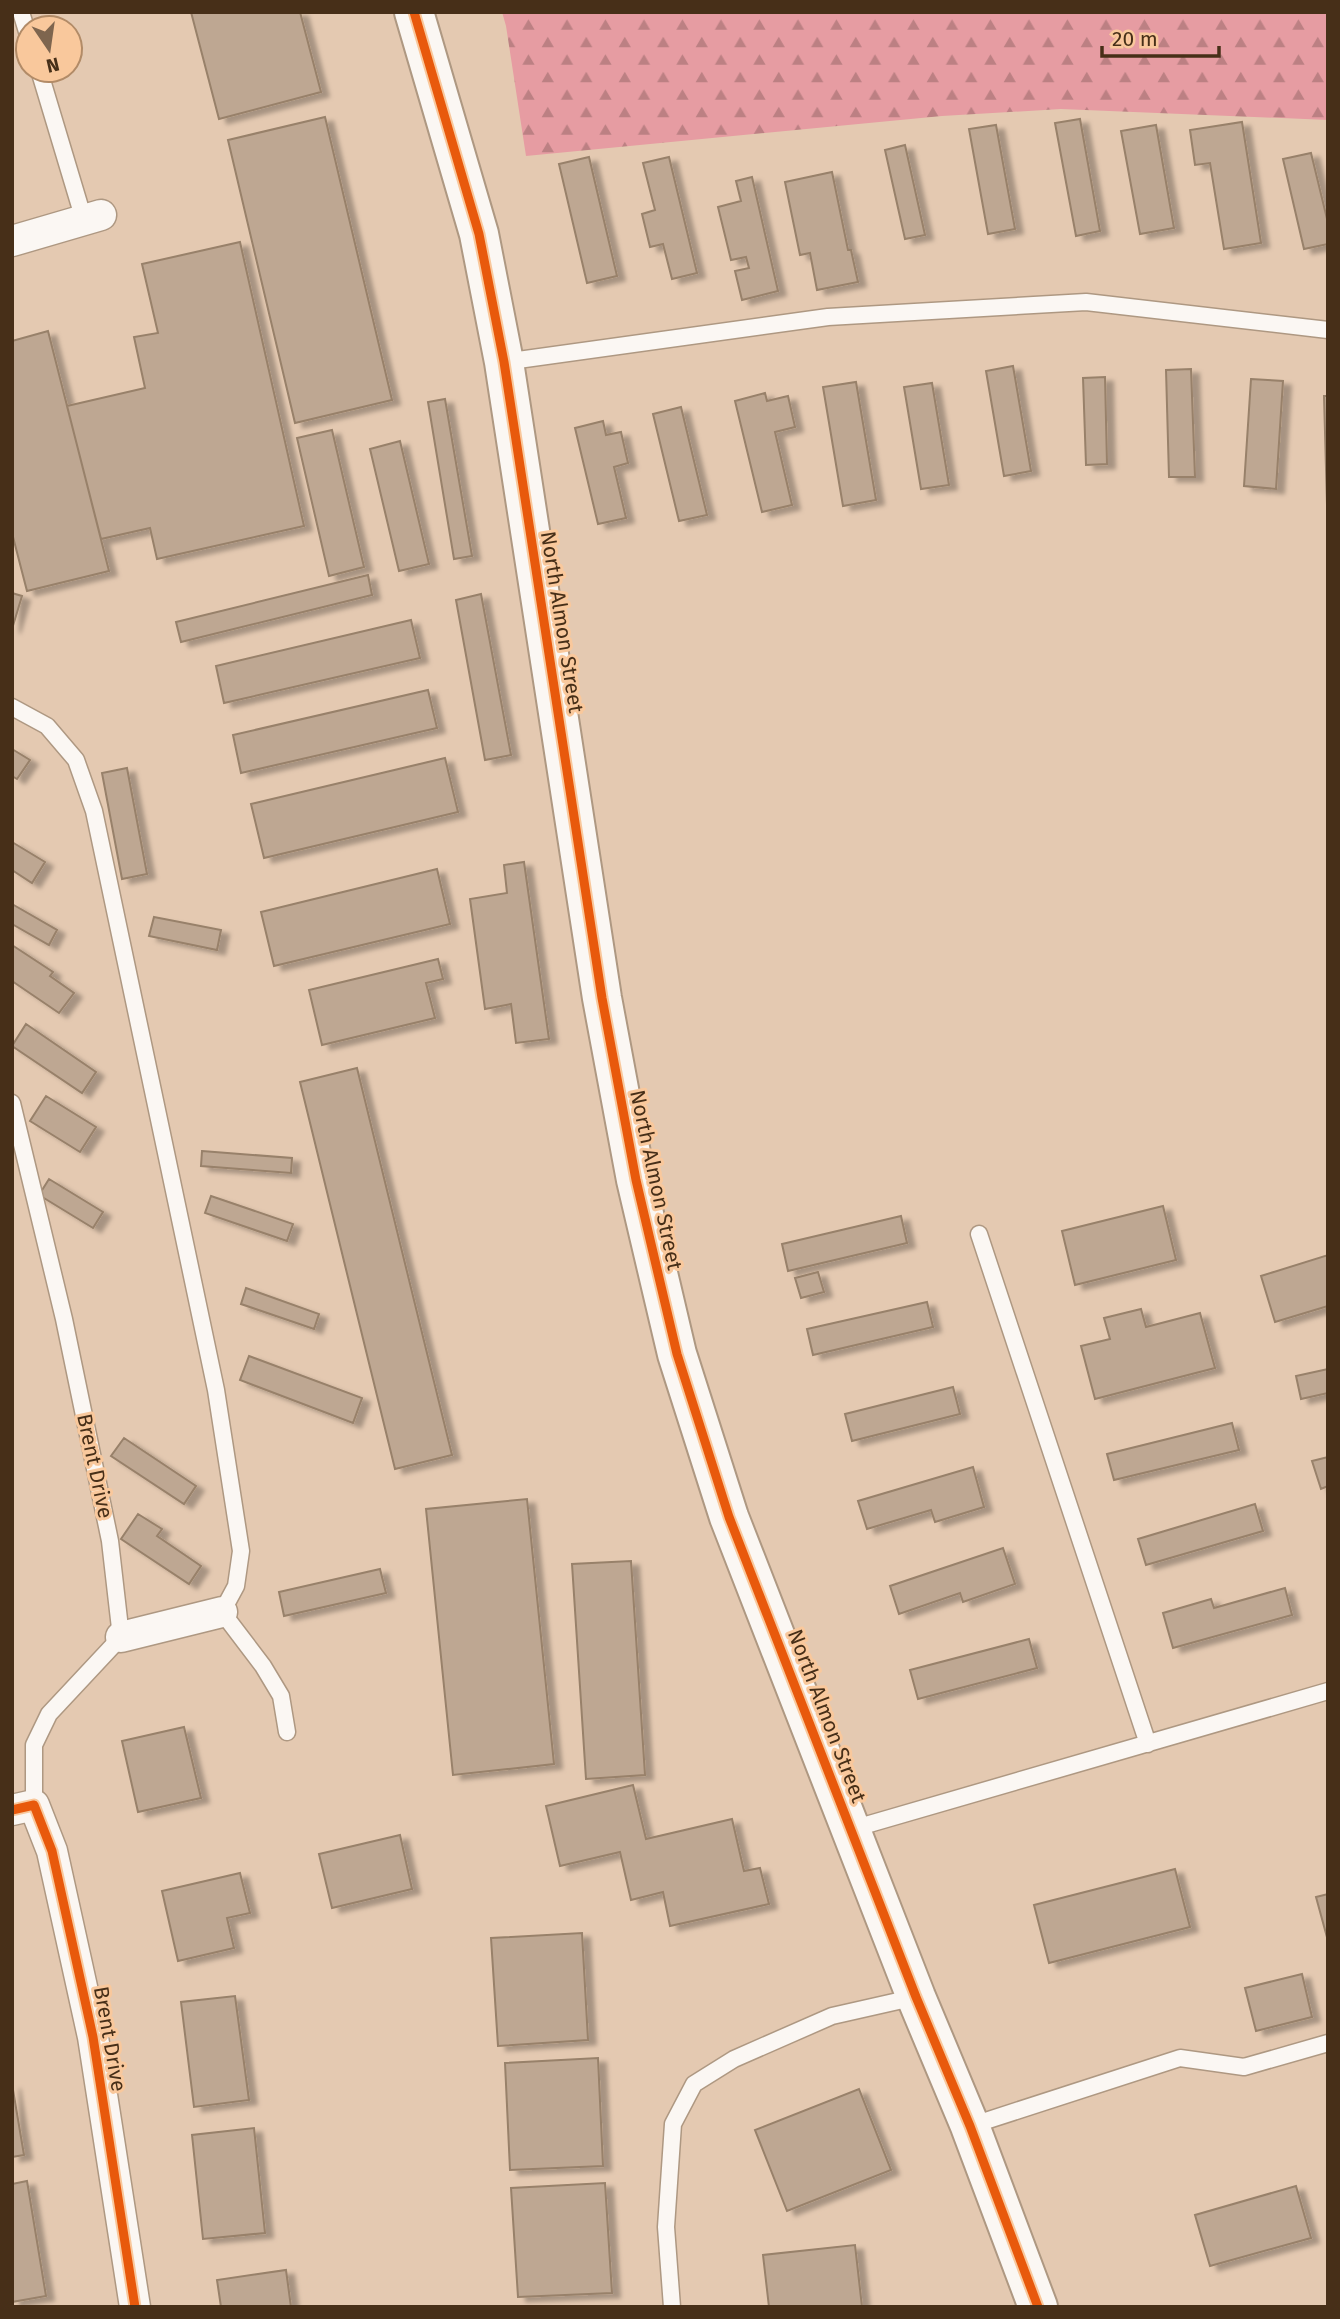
<svg xmlns="http://www.w3.org/2000/svg" width="1340" height="2319" viewBox="0 0 1340 2319" font-family="'Fira Sans',sans-serif">
<style>
.forest{fill:url(#forest-firs)}
.building{fill:#bea792;stroke:#98816a;stroke-width:2;filter:url(#shadow)}
.lines{fill:none;stroke-linecap:round;stroke-linejoin:round}
.lane-casing{stroke:#ae9882;stroke-width:19}
.street-casing{stroke:#ae9882;stroke-width:33}
.secondary-casing{stroke:#ae9882;stroke-width:42}
.lane{stroke:#fbf7f3;stroke-width:16}
.street{stroke:#fbf7f3;stroke-width:30}
.secondary{stroke:#fbf7f3;stroke-width:38}
.cycleway-casing{stroke:#f9c89c;stroke-width:13}
.cycleway{stroke:#e8590c;stroke-width:9}
.labels{text-anchor:middle;stroke-width:6;stroke-linejoin:round;paint-order:stroke}
.street-label{font-size:21px;fill:#472f18;stroke:#f9c89c}
</style>
<defs>
<pattern id="forest-firs" width="22" height="20" patternUnits="userSpaceOnUse" patternTransform="scale(1.75)"><rect width="22" height="20" fill="#e69ca2"/><path d="M5 1l3.5 6h-7zM16 11l3.5 6h-7z" fill="#bc8083"/></pattern>
<filter id="shadow"><feDropShadow dx="8" dy="4.5" stdDeviation="2" flood-color="#0004"/></filter>
</defs>
<rect width="100%" height="100%" fill="#e4c9b1"/>
<path class="forest" d="M502 12H1328V120L1061 109 942 116 526 156 506 26Z"/>
<path class="building" d="M191 12H300L321 92 219 119Z
M325 117 392 400 295 423 228 140Z
M1080 119 1100 231 1076 236 1055 123Z
M1242 122 1261 243 1224 249 1210 163 1195 165 1190 130Z
M996 125 1015 229 988 234 969 129Z
M1156 125 1174 228 1140 234 1121 131Z
M905 145 925 235 905 239 885 150Z
M1311 153 1328 223V244L1304 249 1283 159Z
M589 157 617 276 587 283 559 164Z
M669 157 697 273 672 279 663 244 650 247 642 214 655 210 643 163Z
M832 172 848 250H851L858 282 817 290 810 253 800 255 785 182Z
M752 177 778 291 742 300 735 271 749 268 746 257 731 260 718 207 741 201 736 181Z
M240 242 304 526 157 559 150 528 101 539 67 406 145 388 134 337 158 333 142 264Z
M48 331 109 571 27 591 12 533V341Z
M1013 366 1031 471 1004 476 986 371Z
M1191 369 1195 477H1169L1166 370Z
M1105 377 1107 464 1086 465 1083 378Z
M1251 379 1283 381 1276 489 1244 486Z
M856 382 876 500 843 506 823 387Z
M932 383 949 485 921 489 904 387Z
M765 393 767 401 788 396 795 427 775 432 792 505 762 512 735 401Z
M1324 396H1328L1327 505Z
M445 399 472 556 454 559 428 402Z
M681 407 707 515 679 521 653 414Z
M603 421 606 435 621 432 628 463 614 467 626 518 598 524 575 428Z
M332 430 364 567 329 576 297 438Z
M400 441 429 564 399 571 370 449Z
M368 575 372 595 181 642 176 622Z
M12 593 22 596 12 629Z
M481 594 511 755 485 760 456 600Z
M411 620 420 658 224 703 216 666Z
M428 690 437 728 241 773 233 735Z
M12 749 30 760 17 779 12 776Z
M445 758 458 812 264 858 251 804Z
M127 768 147 874 122 879 102 773Z
M12 842 45 862 32 883 12 870Z
M524 862 549 1039 516 1043 511 1004 485 1009 470 899 507 893 504 865Z
M437 869 450 924 274 966 261 912Z
M12 904 57 930 49 945 12 924Z
M154 917 221 930 217 950 149 936Z
M12 945 53 972 50 976 74 993 59 1013 12 981Z
M438 959 443 979 426 983 435 1018 322 1045 309 990Z
M26 1024 96 1072 82 1093 12 1046Z
M357 1068 452 1455 395 1469 300 1082Z
M46 1096 96 1127 80 1152 30 1121Z
M202 1151 292 1158 291 1173 201 1166Z
M49 1179 103 1212 93 1228 39 1195Z
M211 1196 293 1224 287 1241 205 1213Z
M1163 1206 1176 1260 1075 1285 1062 1231Z
M901 1216 907 1243 788 1271 782 1244Z
M1328 1255V1306L1275 1322 1261 1276Z
M818 1272 824 1292 801 1298 795 1278Z
M246 1288 319 1314 314 1329 241 1304Z
M927 1302 933 1327 813 1355 807 1329Z
M1141 1309 1146 1327 1200 1313 1215 1368 1095 1399 1081 1346 1110 1339 1104 1318Z
M249 1356 362 1398 353 1423 240 1380Z
M1328 1369V1393L1301 1399 1296 1376Z
M953 1387 960 1414 852 1441 845 1414Z
M1232 1423 1239 1450 1114 1480 1107 1454Z
M124 1438 196 1486 184 1504 111 1456Z
M1328 1457V1486L1321 1489 1312 1461Z
M973 1467 984 1507 935 1522 931 1510 867 1529 858 1501Z
M527 1499 554 1764 453 1775 426 1509Z
M1255 1504 1263 1531 1146 1565 1138 1539Z
M138 1514 162 1529 157 1536 201 1566 189 1584 121 1539Z
M1003 1548 1015 1584 963 1602 960 1593 899 1614 890 1586Z
M631 1561 645 1775 586 1779 572 1564Z
M380 1569 386 1593 284 1616 279 1592Z
M1285 1588 1292 1615 1173 1648 1163 1613 1211 1599 1214 1608Z
M1029 1639 1037 1668 918 1699 910 1670Z
M184 1727 201 1798 138 1812 122 1741Z
M633 1785 646 1839 732 1819 744 1871 760 1868 769 1904 670 1926 663 1892 631 1900 620 1852 560 1866 546 1806Z
M400 1835 412 1889 332 1908 319 1854Z
M1175 1869 1190 1927 1049 1963 1034 1905Z
M240 1873 250 1913 227 1918 234 1948 178 1961 162 1891Z
M1328 1894V1941L1316 1897Z
M582 1933 588 2040 498 2046 491 1938Z
M1302 1974 1312 2017 1256 2031 1245 1988Z
M235 1996 249 2100 194 2107 181 2002Z
M598 2058 603 2166 510 2170 505 2063Z
M12 2084 24 2155 12 2157Z
M859 2089 891 2170 787 2211 755 2130Z
M254 2128 265 2233 203 2239 192 2135Z
M27 2181 46 2296 12 2302V2184Z
M605 2183 612 2293 518 2297 511 2188Z
M1296 2186 1311 2238 1210 2266 1195 2215Z
M855 2245 862 2307H769L763 2255Z
M286 2270 291 2307H221L217 2280Z"/>
<g class="lines">
<g class="lane-casing">
<path id="lane" d="M21 12 28 35
M39 70 84 220
M504 362 828 317 1086 302 1328 330
M12 707 47 726 76 760 94 811 216 1390 241 1551 236 1586 222 1612 263 1666 281 1696 287 1732
M12 1103 64 1319 110 1541 121 1637 49 1714 34 1745V1805
M979 1234 1148 1744
M852 1829 1328 1691
M970 2126 1180 2058 1244 2067 1328 2043
M672 2307 666 2227 673 2124 694 2084 734 2059 832 2016 916 1997"/>
</g>
<g class="street-casing">
<path id="street" d="M12 241 101 215
M121 1637 222 1612
M12 1810 34 1805 52 1851 93 2037 135 2307"/>
</g>
<g class="secondary-casing">
<path id="secondary" d="M414 12 479 234 504 362 602 998 636 1180 677 1354 729 1517 916 1997 970 2126 1038 2307"/>
</g>
<use href="#lane" class="lane"/>
<use href="#street" class="street"/>
<use href="#secondary" class="secondary"/>
<g class="cycleway-casing">
<path id="cycleway" d="M414 12 479 234 504 362 602 998 636 1180 677 1354 729 1517 916 1997 970 2126 1038 2307
M12 1810 34 1805 52 1851 93 2037 135 2307"/>
</g>
<use href="#cycleway" class="cycleway"/>
</g>
<g class="labels">
<g class="street-label">
<text transform="translate(562 622) rotate(81)" y="7">North Almon Street</text>
<text transform="translate(656 1180) rotate(78)" y="7">North Almon Street</text>
<text transform="translate(95 1466) rotate(78)" y="7">Brent Drive</text>
<text transform="translate(827 1716) rotate(69)" y="7">North Almon Street</text>
<text transform="translate(110 2039) rotate(80)" y="7">Brent Drive</text>
</g>
</g>
<rect width="1340" height="2319" fill="none" stroke="#472f18" stroke-width="28"/>
<g transform="translate(49 49) rotate(167)"><circle r="33" fill="#f9c89c" stroke="#b28b67" stroke-width="2"/>
<path d="M0-5L12 26L0 18L-12 26Z" fill="#7e654e"/>
<text y="-10" font-size="19" font-weight="bold" text-anchor="middle" fill="#472f18">N</text>
</g>
<path d="M1102 46v10h117v-10" fill="none" stroke="#472f18" stroke-width="3.5"/>
<text x="1112" y="46" font-size="21" fill="#472f18" stroke="#f9c89c" stroke-width="5" paint-order="stroke">20 m</text>
</svg>
